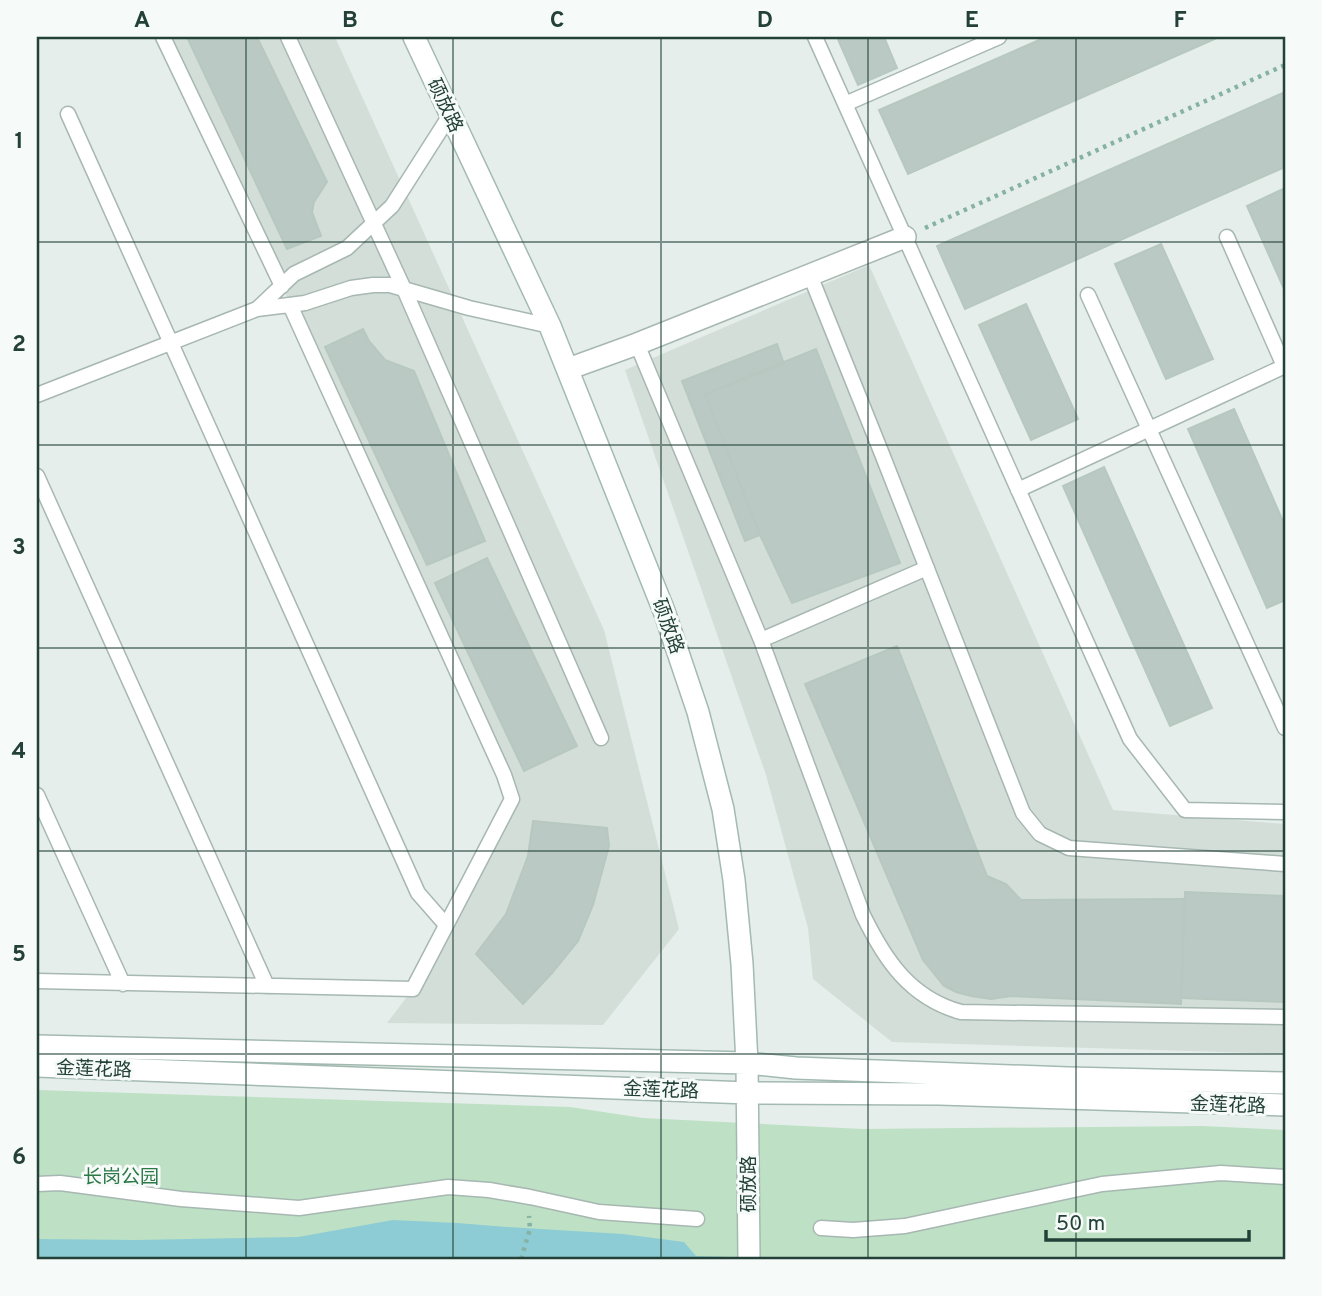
<svg xmlns="http://www.w3.org/2000/svg" width="1322" height="1296" viewBox="0 0 1322 1296" font-family="Overpass,'Noto Sans SC',sans-serif">
<style>
.built{fill:#d3ded9}
.green{fill:#bee0c5}
.water{fill:#8dccd4}
.building{fill:#bac9c3;stroke:#b7c8c0;stroke-width:2}
.lines{fill:none;stroke-linecap:round;stroke-linejoin:round}
.lane-casing{stroke:#a7b7b1;stroke-width:17}
.street-casing{stroke:#a7b7b1;stroke-width:24}
.secondary-casing{stroke:#a3bab1;stroke-width:24}
.path{stroke:#85b2a2;stroke-width:4.5;stroke-dasharray:3.5 5;stroke-linecap:butt}
.lane{stroke:#fff;stroke-width:14}
.street{stroke:#fff;stroke-width:21}
.secondary{stroke:#fff;stroke-width:21}
.grid{fill:none;stroke:#234138;stroke-width:2;stroke-opacity:0.55}
.labels{text-anchor:middle;stroke-width:6;stroke-linejoin:round;paint-order:stroke}
.street-label{font-size:19px;fill:#234138;stroke:#f6faf8}
.park-label{font-size:19px;fill:#2c7947;stroke:#f6faf8}
.neatline{fill:none;stroke:#234138;stroke-width:2.5}
.grid-label{font-size:23px;text-anchor:middle;font-weight:bold;fill:#234138}
</style>
<rect width="100%" height="100%" fill="#e5eeea"/>
<path class="built" d="M163 37H335L604 630 679 929 603 1025 387 1023 413 989 512 798 504 775 282 286Z
M869 265 1113 810 1285 824V1054L892 1042 813 979 808 928 766 775 625 370Z"/>
<path class="green" d="M37 1090 570 1107 643 1118 862 1129 1202 1126 1285 1130V1259H37Z"/>
<path class="water" d="M393 1220 457 1223 507 1227 623 1234 684 1242 696 1256 801 1259H37V1239L137 1240 298 1237Z"/>
<path class="building" d="M187 37H257L327 182 314 202 312 212 321 236 287 249Z
M837 37H884L897 68 858 85Z
M1046 37H1219L908 174 879 110Z
M1285 92V167L965 309 937 246Z
M1285 188V291L1247 206Z
M1161 244 1213 359 1166 379 1115 264Z
M1026 304 1078 419 1031 440 979 325Z
M363 329 369 341 385 360 414 371 485 541 427 565 325 347Z
M777 344 784 364 705 394 760 535 745 541 682 381Z
M816 349 900 563 792 603 760 535 705 394Z
M1234 409 1285 526V600L1267 608 1188 429Z
M1104 467 1212 708 1170 726 1063 486Z
M487 558 577 746 524 771 435 583Z
M897 646 987 876 1006 884 1021 900 1185 899 1181 1004 1011 996 991 999 971 996 956 992 944 986 923 960 805 684Z
M533 821 607 828 609 846 593 905 578 941 552 973 523 1004 476 954 506 914 528 856Z
M1185 892 1285 896V1002L1181 998Z"/>
<g class="lines">
<g class="lane-casing">
<path id="lane" d="M163 37 282 286
M288 37 404 289 601 738
M815 37 1130 739 1185 810 1285 812
M845 104 999 37
M68 114 418 893 446 925
M1227 237 1284 366
M810 275 882 454 1023 813 1040 834 1069 848 1285 864
M1088 295 1285 728
M257 309 294 274 347 248 392 206 450 115
M637 344 761 640 863 915C885 960 910 998 961 1012L1285 1017
M37 395 257 309 305 303 351 288 373 285H390L469 308 550 326
M37 476 267 986
M1018 490 1285 366
M761 640 927 568
M37 795 123 984
M37 981 413 989 512 799 504 775 290 305
M37 1184 60 1183 181 1199 299 1208 448 1187 489 1190 530 1197 599 1212 697 1219
M821 1228 853 1230 905 1226 1102 1184 1221 1173 1285 1177"/>
</g>
<g class="street-casing">
<path id="street" d="M568 369 637 344 905 237"/>
</g>
<g class="secondary-casing">
<path id="secondary" d="M414 37 550 326 664 611 698 712 723 809 734 880 742 964 747 1063 749 1259
M37 1046 747 1063 796 1068 1068 1078 1285 1083
M37 1066 748 1093 940 1094 1285 1105"/>
</g>
<path class="path" d="M925 228 1285 65
M521 1259 530 1229 529 1216"/>
<use href="#lane" class="lane"/>
<use href="#street" class="street"/>
<use href="#secondary" class="secondary"/>
</g>
<path class="grid" d="M246 37V1259M453 37V1259M661 37V1259M868 37V1259M1076 37V1259M37 242H1285M37 445H1285M37 648H1285M37 851H1285M37 1054H1285"/>
<g class="labels">
<g class="street-label">
<text transform="translate(446 105) rotate(65)" y="7">硕放路</text>
<text transform="translate(669 626) rotate(70)" y="7">硕放路</text>
<text transform="translate(94 1068) rotate(2)" y="7">金莲花路</text>
<text transform="translate(661 1089) rotate(2)" y="7">金莲花路</text>
<text transform="translate(1228 1104) rotate(2)" y="7">金莲花路</text>
<text transform="translate(748 1184) rotate(-90)" y="7">硕放路</text>
</g>
<g class="park-label">
<text x="121" y="1183">长岗公园</text>
</g>
</g>
<rect width="1322" height="1296" fill="none" stroke="#f6faf8" stroke-width="77"/>
<path d="M1046 1230v10h203v-10" fill="none" stroke="#234138" stroke-width="3.5"/>
<text x="1056" y="1230" font-size="21" fill="#234138" stroke="#f6faf8" stroke-width="5" paint-order="stroke">50 m</text>
<rect x="38" y="38" width="1246" height="1220" class="neatline"/>
<g class="grid-label">
<text x="142" y="27">A</text>
<text x="350" y="27">B</text>
<text x="557" y="27">C</text>
<text x="765" y="27">D</text>
<text x="972" y="27">E</text>
<text x="1180" y="27">F</text>
<text x="19" y="148">1</text>
<text x="19" y="351">2</text>
<text x="19" y="554">3</text>
<text x="19" y="758">4</text>
<text x="19" y="961">5</text>
<text x="19" y="1164">6</text>
</g>
</svg>
